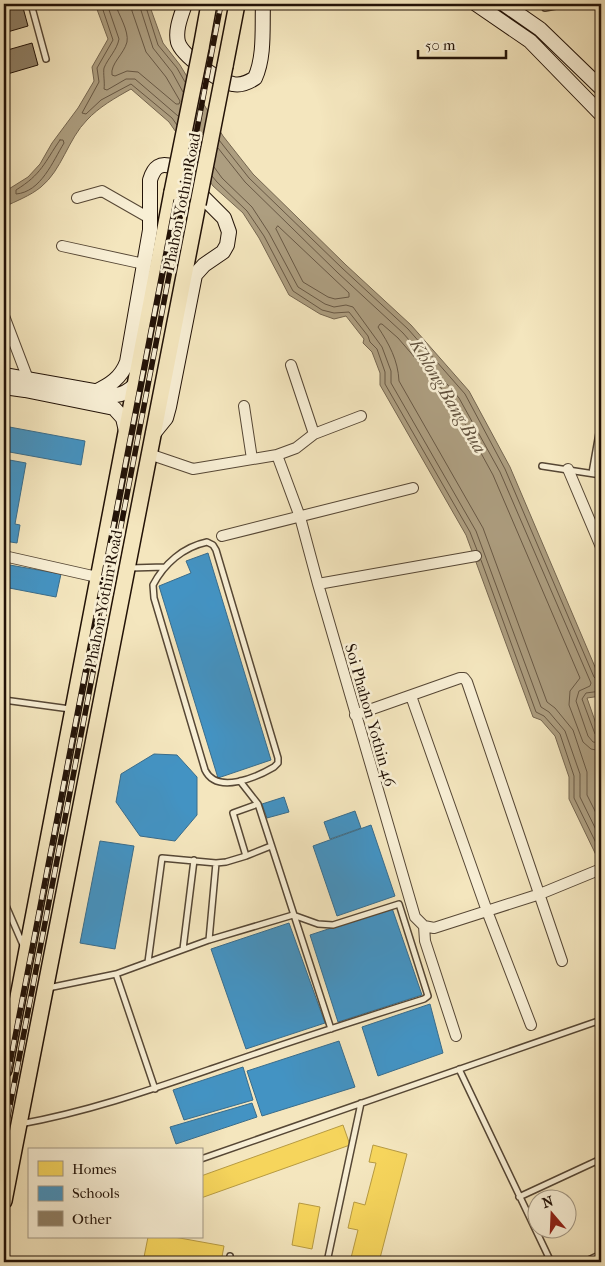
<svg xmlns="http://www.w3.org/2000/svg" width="605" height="1266" viewBox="0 0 605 1266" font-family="'IM FELL French Canon',serif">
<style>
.water{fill:#ad9e80;stroke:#756650}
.homes{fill:#f6d55c;stroke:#b69a42}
.schools{fill:#4393c3;stroke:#396c8b}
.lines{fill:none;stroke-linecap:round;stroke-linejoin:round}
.shore{stroke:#685844;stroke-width:1}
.building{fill:#8f8066;stroke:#221207}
.lane-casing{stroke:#564735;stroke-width:8}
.street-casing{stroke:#564735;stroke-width:12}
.secondary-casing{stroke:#221207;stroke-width:16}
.primary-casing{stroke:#221207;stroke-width:18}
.lane{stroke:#f8efd5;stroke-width:5}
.street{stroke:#f8efd5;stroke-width:10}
.secondary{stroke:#f8efd5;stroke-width:14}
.primary{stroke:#f4e6be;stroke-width:15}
.rail-casing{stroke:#221207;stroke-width:5.5}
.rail{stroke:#f8efd5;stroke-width:4;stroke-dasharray:11;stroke-linecap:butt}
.primary-bridge-casing{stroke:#221207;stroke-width:18;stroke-linecap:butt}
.primary-bridge{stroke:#f4e6be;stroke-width:15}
.labels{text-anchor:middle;stroke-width:5;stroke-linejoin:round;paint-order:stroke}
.street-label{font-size:16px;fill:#221207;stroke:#f8efd5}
.water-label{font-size:18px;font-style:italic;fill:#61513d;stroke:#f8efd5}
</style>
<rect width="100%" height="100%" fill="#f4e6be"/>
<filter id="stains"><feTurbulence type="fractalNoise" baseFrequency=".004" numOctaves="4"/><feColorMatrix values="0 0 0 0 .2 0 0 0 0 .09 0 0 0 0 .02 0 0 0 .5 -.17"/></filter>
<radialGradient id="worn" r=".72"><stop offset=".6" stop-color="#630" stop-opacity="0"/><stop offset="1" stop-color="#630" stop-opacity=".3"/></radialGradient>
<path class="water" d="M95 4H149L163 43 180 65 223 136 253 174 346 265 411 325 469 391 510 467 601 681V696L587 698 601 738V853L596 855 569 799V777L555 736 541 720 533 717 466 535 380 385V373L372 352 363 343 364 339 346 316 334 319 320 314 289 295 259 238 243 213 213 186 169 122 131 89C115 98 99 107 87 120 68 139 62 170 41 187 30 196 16 201 4 207V192L28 177 40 164 52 143 78 108 94 81 92 67 108 39Z"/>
<path class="homes" d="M343 1125 350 1145 201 1198V1176Z
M373 1145 407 1154 379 1262H350L358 1230 348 1228 354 1202 365 1205 376 1163 369 1162Z
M299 1203 320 1207 312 1249 292 1245Z
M148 1237H174L224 1246 221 1262H143Z"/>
<path class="schools" d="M4 426 85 441 81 465 4 451Z
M4 459 26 463 15 524 20 525 17 543 4 541Z
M208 553 271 760 218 778 159 586 191 573 186 561Z
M4 564 61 574 56 597 4 587Z
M154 754 177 755 197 777V815L175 841 140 836 116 802 121 774Z
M284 797 289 812 267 818 262 804Z
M355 811 361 828 330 839 324 822Z
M371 825 395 896 337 916 313 846Z
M100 841 134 846 115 949 80 943Z
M392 908 422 995 338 1022 310 935Z
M289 923 325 1023 246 1049 211 949Z
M430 1004 443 1053 378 1076 362 1027Z
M339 1041 355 1087 262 1116 247 1071Z
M243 1067 253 1100 184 1120 173 1090Z
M252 1103 257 1117 176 1144 170 1127Z"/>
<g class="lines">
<path class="shore" d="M101 4 113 40 97 68 99 82 82 113 86 114 101 100 131 84 172 118 177 125
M107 4 119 39C117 50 108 58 104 68 103 73 105 83 104 89L107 90 126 79H135L178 116
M115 4C119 15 129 31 127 42 124 54 110 64 112 75L115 76 127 71 138 72 176 104H179L180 101 166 77 146 52 132 11 131 4
M139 4 153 48 172 72 183 92
M145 4 158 45 177 68 185 82
M60 140H63L64 143C53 161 41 192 16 194V190C42 174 44 163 60 140Z
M219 140 249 178 342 268 408 329 465 394 505 469 594 677 597 680H601
M218 148 245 182 338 273 403 333 459 398 500 472 591 683 590 686 579 691 576 701 588 736 593 742 601 743
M214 167 222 178 252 207 269 233 298 287 325 304 334 307 346 305 353 307 382 347 391 371V383L476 531 541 707 549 712 565 731 580 774V797L601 840
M212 176 217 182 247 211 264 236 293 291 322 310 334 313 349 312 368 336 370 342 377 349 385 372V384L470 532 477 550
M278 226 349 293V297L335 299 328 297 303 282 276 229Z
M481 560 536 712 544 716 560 734 574 776V798L598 847 601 849
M601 691 586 693 582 699 595 734 601 737
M601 751 591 749 583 742 569 705 570 691 580 678 493 475 453 402 398 338 382 324H380L378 327C389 344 398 360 399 381L483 528 547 702 555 708 573 730 587 772V795L601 823"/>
</g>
<path class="building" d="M22 4 28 26 4 33V9Z
M32 43 38 65 4 75V51Z"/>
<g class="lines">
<g class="lane-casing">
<path id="lane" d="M31 4 46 59
M545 8 566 4
M542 466 601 475
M592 473 601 422
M207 542 213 545 216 550 278 758V763L274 767C257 777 217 795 205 770L154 598 153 585C164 564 183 547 207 542Z
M130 568 165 567
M4 700 70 709
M240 781 258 804 331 1029
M246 856 233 813 258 804
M4 901 23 945
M209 940 216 863
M183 949 194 860
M148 962 162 858 216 863 226 862 246 856 271 846
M116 974 155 1089
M459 1069 551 1262
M20 1124C87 1112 150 1090 214 1068 283 1044 354 1021 424 999L428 996 399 904 333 925 318 924 293 915 209 940 116 974 48 988
M201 1159 601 1020
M519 1197 601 1159
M229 1262 230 1256
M327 1262 361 1103
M584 1262 601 1254"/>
</g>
<g class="street-casing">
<path id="street" d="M77 198 102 191 151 219
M62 246 144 264
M4 316 28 379
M291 365 314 434
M244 406 252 459
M149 454 193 469 277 455 296 448 314 434 361 416
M277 455 300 517 318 584 415 917 424 926 434 928 540 894 601 869
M568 469 601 547
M222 536 413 488
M4 556 97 577
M318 584 476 556
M411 696 487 911 531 1025
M355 715 460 678H464L467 682 562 961
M424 926 425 941 456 1036"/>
</g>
<g class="secondary-casing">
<path id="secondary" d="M185 4C181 16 175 30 178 42 182 56 220 82 233 84 242 86 249 82 255 78 265 56 262 27 263 4
M476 4 530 41 601 114
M504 4 540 29 601 88
M4 375 116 395C124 394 129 391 135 385
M4 387 25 390 114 408 123 418 126 431
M95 392C110 385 121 378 127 362L150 230V180C154 167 160 162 173 167L224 218 229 232 227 245 223 252 204 265 195 275 169 407 166 418 153 434"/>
</g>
<g class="primary-casing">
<path id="primary" d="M201 48 209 4
M225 66 237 4
M4 1070 172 192
M4 1201 198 204"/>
</g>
<use href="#lane" class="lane"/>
<use href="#street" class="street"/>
<use href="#secondary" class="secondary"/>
<use href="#primary" class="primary"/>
<g class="rail-casing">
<path id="rail" d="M4 1094 186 149
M4 1137 221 4"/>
</g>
<use href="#rail" class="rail"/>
<g class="primary-bridge-casing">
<path id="primary-bridge" d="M172 192 201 48
M198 204 225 66"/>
</g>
<use href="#primary-bridge" class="primary-bridge"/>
</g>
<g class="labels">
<g class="street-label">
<text transform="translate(181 202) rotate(-79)" y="6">Phahon Yothin Road</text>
<text transform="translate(103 599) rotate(-79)" y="6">Phahon Yothin Road</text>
<text transform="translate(371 715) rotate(74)" y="6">Soi Phahon Yothin 46</text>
</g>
<g class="water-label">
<text transform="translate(448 396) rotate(59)" y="6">Khlong Bang Bua</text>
</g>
</g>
<rect width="605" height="1266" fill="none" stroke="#f4e6be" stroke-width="20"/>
<rect x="5" y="5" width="595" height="1256" fill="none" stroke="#221207" stroke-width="2.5"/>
<rect x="10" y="10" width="585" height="1246" fill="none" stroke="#221207"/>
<rect x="28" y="1148" width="175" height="90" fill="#f8efd5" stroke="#a29783"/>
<rect x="38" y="1161" width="25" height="15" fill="#f6d55c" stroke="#a29783"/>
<text x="72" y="1174" font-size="15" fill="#221207">Homes</text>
<rect x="38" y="1186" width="25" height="15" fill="#4393c3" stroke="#a29783"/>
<text x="72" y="1198" font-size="15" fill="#221207">Schools</text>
<rect x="38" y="1211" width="25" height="15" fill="#8f8066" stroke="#a29783"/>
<text x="72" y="1224" font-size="15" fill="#221207">Other</text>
<g transform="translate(552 1214) rotate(341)"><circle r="24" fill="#f8efd5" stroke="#a29783"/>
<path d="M0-4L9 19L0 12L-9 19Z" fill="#8f2418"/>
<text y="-8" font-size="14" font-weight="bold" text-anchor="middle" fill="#221207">N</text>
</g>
<path d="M418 50v8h88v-8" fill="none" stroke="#221207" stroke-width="2.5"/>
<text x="425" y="50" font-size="15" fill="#221207" stroke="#f8efd5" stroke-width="4" paint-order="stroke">50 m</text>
<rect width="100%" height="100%" filter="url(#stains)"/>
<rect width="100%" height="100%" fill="url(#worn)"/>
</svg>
